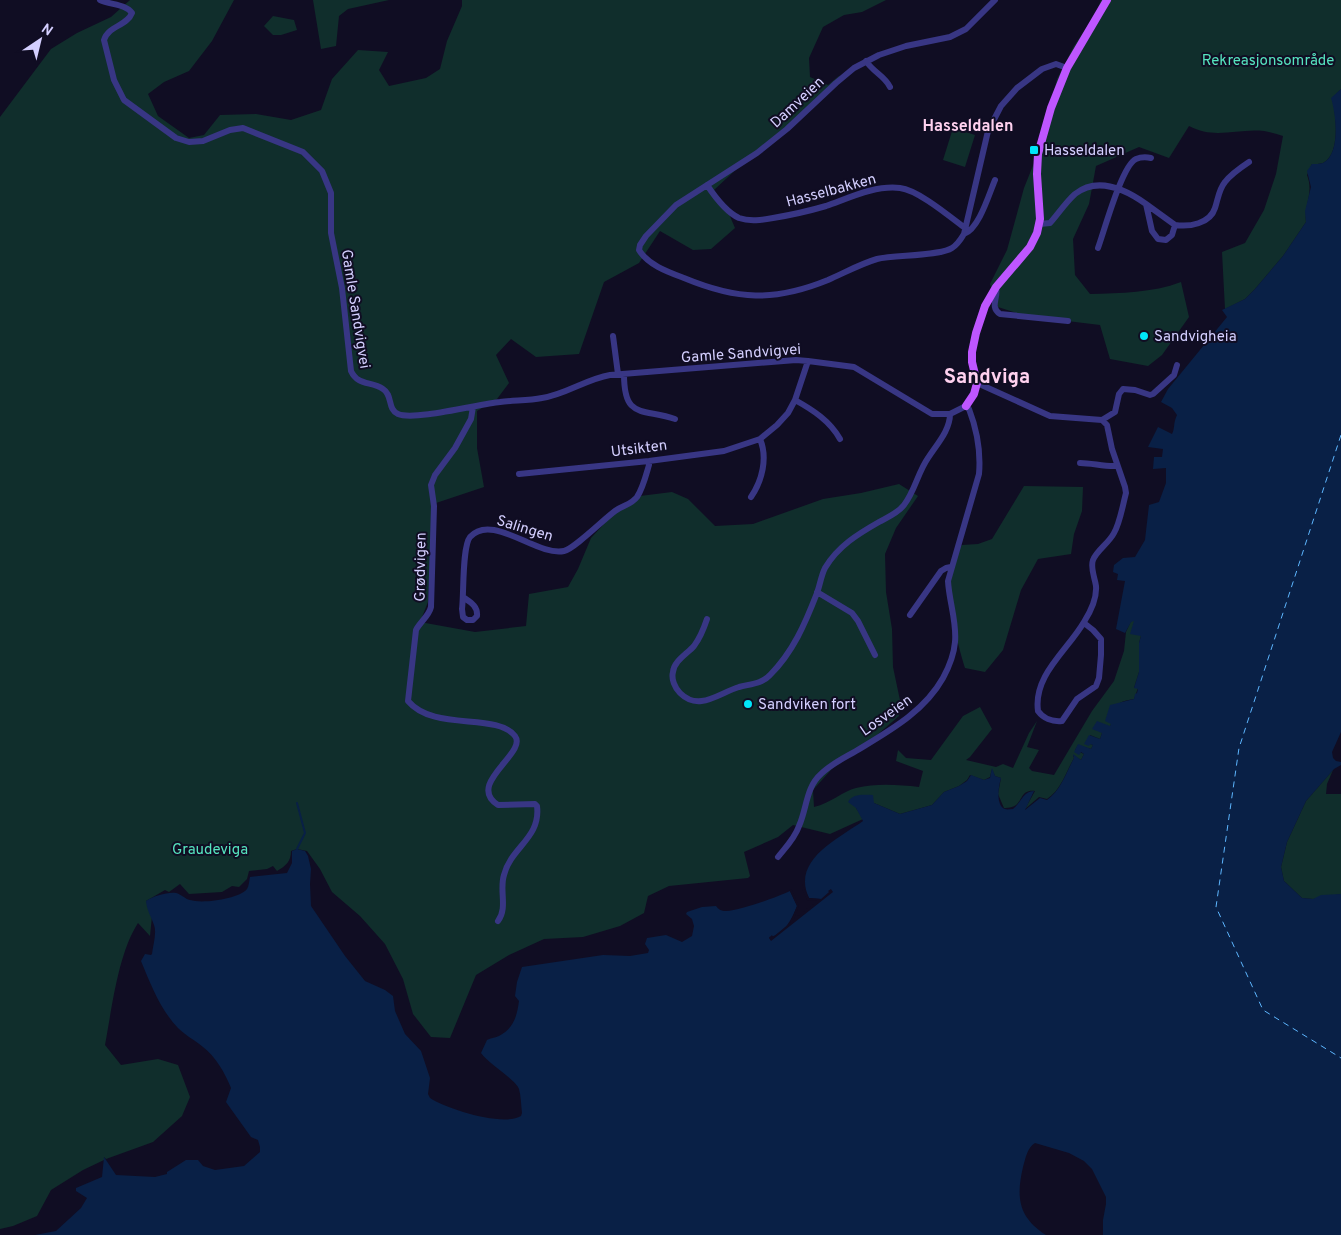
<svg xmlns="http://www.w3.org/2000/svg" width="1341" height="1235" viewBox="0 0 1341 1235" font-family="Overpass,sans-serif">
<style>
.green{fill:#102e2c}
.water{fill:#092046}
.pier{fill:#100d23}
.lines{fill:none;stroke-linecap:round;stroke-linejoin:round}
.stream{stroke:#092046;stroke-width:2}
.ferry{stroke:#5db6ff;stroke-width:1;stroke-dasharray:6 5;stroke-linecap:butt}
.minor{stroke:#383684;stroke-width:6}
.major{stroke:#be56ff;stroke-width:8}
.poi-dot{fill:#00e5fa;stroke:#100d23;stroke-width:2}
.labels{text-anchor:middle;stroke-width:4;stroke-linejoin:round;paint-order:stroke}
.park-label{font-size:15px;fill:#56e4bf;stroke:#100d23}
.street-label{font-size:15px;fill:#d4cfff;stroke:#100d23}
.poi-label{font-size:15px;fill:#d4cfff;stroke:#100d23;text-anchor:start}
.neighbourhood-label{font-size:16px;font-weight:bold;fill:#ffd1ef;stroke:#100d23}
.district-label{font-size:20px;font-weight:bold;fill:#ffd1ef;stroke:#100d23}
</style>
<rect width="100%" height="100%" fill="#100d23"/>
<path class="green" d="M130 0H234L212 41 189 71 164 82 148 94 158 116 189 138 204 135 220 115 256 114 291 120 321 110 332 79 358 50 388 52 379 70 389 86 426 78 440 69 447 41 462 6V0H886L862 12 844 15 823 27 809 58 810 77 828 85 840 75 829 92 742 164 714 190 729 214 735 228 711 249 693 250 660 231 639 263 604 282 579 354 536 357 511 339 496 355 509 383 497 399 477 411V448L484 487 433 504 428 602 420 622 475 632 526 626 529 594 568 587 578 569 591 538 615 512 631 504 632 497 672 492 688 499 715 526 753 524 823 499 861 493 899 484 918 496 896 528 885 554 886 592 892 629 893 667 901 705 899 716 870 741 839 761 813 790 814 807C831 803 843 791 856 788 877 783 899 785 919 787L923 771 896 761 898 750 906 758 931 760 963 716 980 707 992 729 970 757 966 760 996 767 1003 764 1013 768 1029 733 1037 721 1027 747 1039 750 1029 768 1032 771 1054 775 1092 711 1114 681 1124 651 1126 632 1131 621H1134L1141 636 1139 643V672L1134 688H1138L1134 699C1110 703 1118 707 1110 727L1097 722 1102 733 1100 739 1090 735V744L1093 745 1091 749 1078 745 1075 750 1084 754 1081 760 1073 755 1074 758C1066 772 1061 790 1047 799L1039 797 1025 809 1035 791C1016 789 1026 809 1004 808L998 794 1001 778 995 776 992 769 990 777 984 780 970 775 967 780 959 786 944 792 932 805 900 814 874 803 856 808 863 819 830 834 793 825 778 837 744 852 750 876 748 878 669 886 648 896 644 913 620 926 583 937 544 939 509 955 476 975 450 1038 431 1037 413 1014 403 979 385 944 360 916 332 892 320 869 307 851 297 849 291 851C291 861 286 866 277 871L273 866 267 869 249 871 247 879 239 887 232 886 222 892 189 894 180 884 169 892 165 890 146 901 152 916 150 936 138 923C118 954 112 1008 105 1045L121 1065 158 1059 178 1065 190 1097 182 1116 153 1142 106 1159 104 1157V1160L83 1170 51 1190 37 1216 13 1226 0 1229V117L51 49 77 33 111 17Z
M313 0H389L348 9 339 16 336 46 321 49Z
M1101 0H1341V89L1332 98C1336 114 1341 154 1323 163 1320 164 1315 164 1312 164L1307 175C1314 193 1304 204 1306 222L1283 256 1255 289 1245 299 1225 309 1222 252 1245 243 1264 210 1276 174 1283 136C1277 134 1270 132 1264 131 1237 128 1215 140 1189 126L1169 158 1139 147 1096 166 1089 204 1073 239 1075 275 1090 294C1121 293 1152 293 1181 282L1189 317 1162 355 1148 366 1110 359 1100 325 1026 316 998 307 990 284 1007 250 1024 188 1038 153 1057 79 1074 46 1095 15Z
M273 16 294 20 297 30 281 35H273L264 26Z
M953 128 975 135 965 167 943 160Z
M1024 486 1083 487 1082 511 1074 534 1071 554 1038 559 1021 590 1003 650 985 672 965 668C957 643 942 582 953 558 955 553 959 549 962 545L978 544 992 539Z
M1333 770 1327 784 1326 794H1341V894L1313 899 1302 898 1284 881 1281 867 1287 842 1306 801Z"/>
<path class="water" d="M1341 89V732L1332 752 1333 758 1336 761 1341 762V765L1334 769 1306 801 1287 842 1281 867 1284 881 1302 898 1313 899 1321 895 1341 894V1235H1103V1220L1106 1204V1197L1092 1169 1084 1161 1069 1153 1035 1143C1027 1148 1026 1157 1023 1167 1016 1197 1018 1217 1046 1235H35L56 1231 81 1208 87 1198 76 1191V1188L102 1177 104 1157 116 1175 155 1177 167 1174V1172L186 1160H198L203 1166 215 1170 244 1166 260 1152V1147L258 1140 251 1137 226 1102 231 1088C225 1073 216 1057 203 1047 195 1040 186 1036 178 1028 160 1009 151 985 141 961L145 954 151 955 152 954C153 945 157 933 154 925 151 916 147 911 146 901 154 896 167 892 176 893 181 894 185 899 190 900 202 904 239 899 247 889 249 886 249 881 250 877L287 873 292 863V851L297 849 305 851 308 856 311 869 310 884 311 906 345 956 365 981 385 990 393 996 395 1011 405 1034 421 1051 430 1078 428 1094 430 1098C447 1109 503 1127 521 1116L522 1113C521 1105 521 1096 519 1089 516 1080 489 1064 481 1053L487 1040C491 1038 494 1038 499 1036 513 1029 517 1017 519 1001L515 996 517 982 522 967 603 955 630 956 648 953 649 950 645 944 647 938 666 935 682 942 692 936 694 926 692 919 686 914 687 912 702 907 716 906C718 909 721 911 726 911 741 910 775 898 790 891L797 906C792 919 784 935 769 937L771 940 829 892 821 899 809 898C791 860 838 839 863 821L856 808 848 802C853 793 864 795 873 795L874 803 900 814 932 805 944 792 959 786 967 781 971 775 984 780 990 778 992 768 995 776 1001 778C999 785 995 805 1005 809 1007 810 1010 809 1013 809 1021 803 1023 791 1034 791L1025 810 1040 798 1047 800C1061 790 1066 773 1074 758L1073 754 1081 760 1084 754 1081 752 1079 755 1074 752 1078 744 1091 749 1093 745 1090 744 1089 746 1084 744 1089 735 1100 739 1102 733 1092 729 1097 721 1110 726 1111 724 1105 721 1110 705 1134 699 1135 694 1137 693 1138 689 1134 688 1139 672V643L1141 636 1130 634 1134 621 1131 622 1125 633 1116 629 1125 581 1117 580 1118 574 1113 572 1114 565 1123 558 1135 557 1145 540 1149 505 1159 502 1166 483V468L1153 469 1154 457H1162L1163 449 1148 447 1158 427 1172 434C1175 429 1173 423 1177 415L1172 408 1161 402 1168 389 1227 317 1222 310 1245 299 1255 289 1283 256 1306 222 1305 211 1311 187 1307 171 1312 164C1315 164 1320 164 1323 163 1341 154 1336 114 1331 98Z"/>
<path class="pier" d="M802 884 809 898 821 899 829 892 828 891 831 889 833 892 771 941 769 938 772 935 773 937 790 923 797 906 789 889 792 890 799 906 794 919 817 901 807 900 802 889Z"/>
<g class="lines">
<path class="stream" d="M297 849 305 833 297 803"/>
<path class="ferry" d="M1341 435 1239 748 1216 907 1263 1010 1341 1058"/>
<path class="minor" d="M100 0C110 5 126 4 132 13 127 26 108 26 104 40L114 80 124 100 176 138 189 142 203 141 230 130 243 128 303 152 322 171 331 193V233L342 288 351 371C358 386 371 381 383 389 393 395 387 409 398 414 414 421 479 404 500 402 513 400 528 401 542 398 565 395 586 379 610 375L796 360 808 361 854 367 932 414H950L966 406 969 409C977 430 981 451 979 474L948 581C949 601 957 622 955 642 954 654 949 667 943 678 924 712 889 731 856 751 844 758 831 764 821 774 806 787 807 808 799 826 795 838 786 847 778 857
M995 0 966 29 950 37 906 46 879 55 854 68 836 83 787 129 757 153 676 205 646 236 640 245 639 250C648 265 668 272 684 278 737 300 774 302 828 280 844 273 860 264 877 259 895 255 940 256 952 248 957 245 961 239 964 234L988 131 1001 106 1017 88 1042 69 1056 64 1067 68
M866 61C873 72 885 76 890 87
M707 185C715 197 726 212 739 218 750 222 762 220 773 218 791 215 809 211 826 206 849 198 875 185 900 188 918 190 949 216 965 228
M1146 204 1175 225
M1040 224 1050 223C1058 214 1066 202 1075 194 1098 176 1125 189 1146 204L1152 231 1158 239 1166 240 1172 235 1175 225C1189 227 1210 224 1215 208 1218 199 1219 189 1225 182 1231 174 1240 168 1249 162
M964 234C979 229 989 194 995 180
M1098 248C1104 232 1122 165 1136 159 1141 157 1146 157 1151 158
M996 287C999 297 989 307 1000 314L1068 321
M613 336 618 374
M624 374C624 419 641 408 675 419
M977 383 1050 416 1102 420 1107 425 1112 449 1125 487 1126 493C1123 504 1120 523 1114 533 1109 543 1097 550 1093 560 1090 568 1095 578 1096 586 1097 599 1091 611 1084 622 1068 650 1033 675 1038 711 1043 718 1052 722 1062 721L1077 699 1096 686 1099 678 1101 655V639L1093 630 1084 623
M795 400C813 410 830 421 840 439
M473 407 471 419 455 448 435 475 431 485 434 506 431 607C429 616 420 622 416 630L408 701C434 732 496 712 515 736 528 753 465 784 498 805L535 804 537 806C541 838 511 847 504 875 499 890 508 908 498 921
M1102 420 1115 412 1119 394 1123 389 1135 390 1150 395 1153 394 1174 375 1177 365
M1080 463C1092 463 1105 467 1117 466
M519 474 649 461 724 451 760 439 777 425 788 413 795 400 808 361
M751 497C762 481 768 458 760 439
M817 592 852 613 858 621 875 655
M463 597C470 602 478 606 477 616L473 620H467L463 617 462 609C464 594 462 547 470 537 492 512 537 557 564 551 574 549 604 519 615 511 623 505 631 505 637 497 643 488 646 475 649 465V461
M910 615 941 571 946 568 951 567
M707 619C704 628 700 638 694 646 687 654 674 661 673 672 671 679 675 688 680 693 699 712 719 693 739 687 750 684 762 684 770 675 793 652 805 624 817 593 820 585 821 576 825 568 838 546 858 534 879 522 888 517 898 513 904 505 915 491 918 472 928 458 936 445 950 431 950 414"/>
<path class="major" d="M966 406 974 394 977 383 972 362V352L976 333 985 306 996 287 1030 247 1037 233 1040 219 1037 174 1038 154 1051 108 1067 68 1107 0"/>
</g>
<g class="poi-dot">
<rect x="1029" y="145" width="10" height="10" rx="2.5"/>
<circle cx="1144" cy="336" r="5"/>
<circle cx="748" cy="704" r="5"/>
</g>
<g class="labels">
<g class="park-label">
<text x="1268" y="65">Rekreasjonsområde</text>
<text x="210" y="854">Graudeviga</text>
</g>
<g class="street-label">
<text transform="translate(797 102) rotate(-43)" y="5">Damveien</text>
<text transform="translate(831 190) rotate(-15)" y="5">Hasselbakken</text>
<text transform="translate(356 309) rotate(81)" y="5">Gamle Sandvigvei</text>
<text transform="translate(741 353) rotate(-4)" y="5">Gamle Sandvigvei</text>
<text transform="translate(639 448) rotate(-7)" y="5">Utsikten</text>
<text transform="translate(525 528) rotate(17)" y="5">Salingen</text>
<text transform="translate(420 567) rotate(-89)" y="5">Grødvigen</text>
<text transform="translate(886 715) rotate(-35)" y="5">Losveien</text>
</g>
<g class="poi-label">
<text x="1044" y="155">Hasseldalen</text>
<text x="1154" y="341">Sandvigheia</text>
<text x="758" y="709">Sandviken fort</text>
</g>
<g class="neighbourhood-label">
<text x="968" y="131">Hasseldalen</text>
</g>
<g class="district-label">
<text x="987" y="383">Sandviga</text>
</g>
</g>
<g transform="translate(40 40) rotate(35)" stroke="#100d23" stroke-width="4" paint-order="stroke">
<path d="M0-4L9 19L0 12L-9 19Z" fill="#d4cfff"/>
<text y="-8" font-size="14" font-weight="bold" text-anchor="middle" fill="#d4cfff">N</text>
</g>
</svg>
